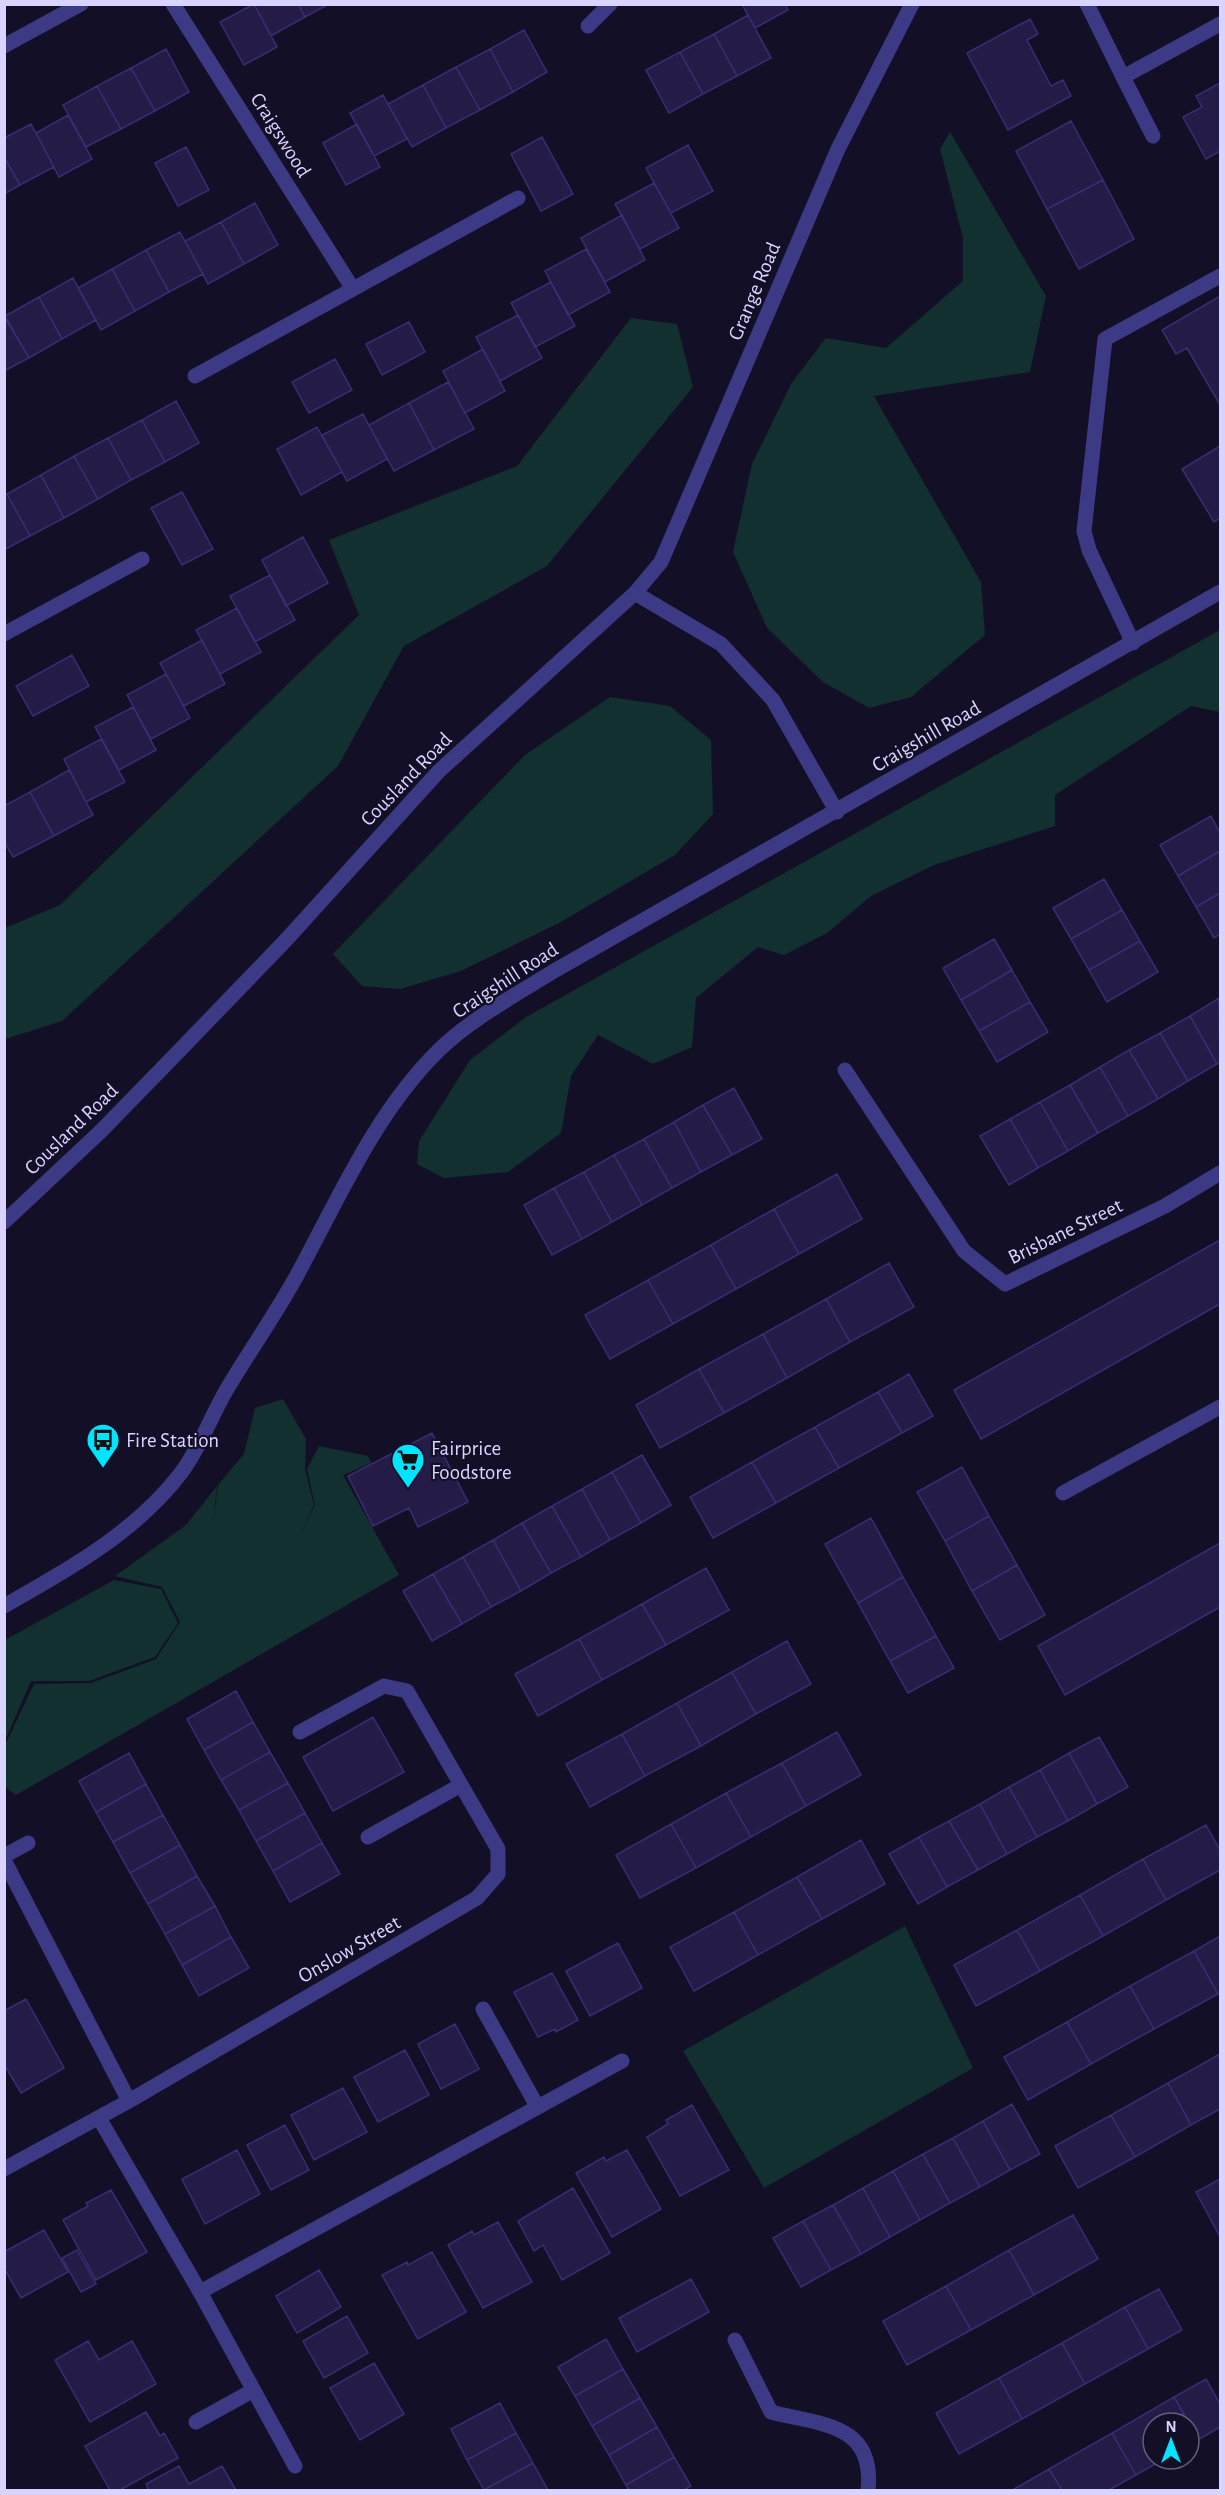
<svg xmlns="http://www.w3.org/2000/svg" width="1225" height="2495" viewBox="0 0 1225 2495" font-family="'Alegreya Sans',sans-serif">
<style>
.green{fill:#12302f}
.building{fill:#241b47;stroke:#3b2d73;stroke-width:1.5}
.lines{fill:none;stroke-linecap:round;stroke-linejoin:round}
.service{stroke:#3d3a85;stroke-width:15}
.minor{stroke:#3d3a85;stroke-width:15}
.tertiary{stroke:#3d3a85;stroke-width:15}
.labels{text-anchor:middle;stroke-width:4.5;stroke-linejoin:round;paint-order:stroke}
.street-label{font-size:21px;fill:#d9d4ff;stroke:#130f26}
.poi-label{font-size:21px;fill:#d9d4ff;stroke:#130f26;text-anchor:start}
</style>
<rect width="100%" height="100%" fill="#130f26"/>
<path class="green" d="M950 132 1046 296 1030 372 874 396 981 582 985 635 911 697 869 708 823 682 767 628 733 552 752 464 791 384 826 338 886 348 963 281V238L940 149Z
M631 318 677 324 693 387 547 566 404 646 338 766 62 1021 5 1039V928L60 905 359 615 329 540 517 466Z
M1220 630V712L1191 706 1055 795V826L934 865 871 896 827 933 784 955 758 947 696 998 692 1047 653 1064 598 1035 571 1076 561 1133 508 1172 444 1178 417 1164 419 1141 470 1060 526 1017Z
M610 697 670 706 711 740 713 814 675 855 559 923 461 971 400 989 362 986 333 954 525 755Z
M283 1399 306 1439 305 1469 314 1505 299 1538 315 1505 307 1469 319 1446 368 1456 371 1463 343 1475 399 1575 16 1795 5 1787V1745L34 1684 91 1683 156 1659 180 1622 162 1587 115 1576 186 1525 217 1486 213 1524 218 1485 244 1454 255 1408Z
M114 1580 161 1589 178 1623 155 1657 89 1681H31L5 1741V1640Z
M905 1926 973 2068 764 2188 683 2051Z"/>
<path class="building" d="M254 4H298L305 17 271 36Z
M254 4 277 47 244 65 220 22Z
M298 4H329L305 17Z
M742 4H785L788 10 755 28Z
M748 15 771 58 737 76 714 34Z
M1030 19 1038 34 1027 40 1051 86 1063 80 1071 96 1008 130 967 53Z
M524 30 547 72 513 92 490 49Z
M714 34 737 76 703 94 680 52Z
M166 49 189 92 155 111 131 68Z
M490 49 513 92 480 110 456 67Z
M680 52 703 94 669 113 646 70Z
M456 67 480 110 446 128 423 85Z
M131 68 155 111 121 129 97 86Z
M1220 83V151L1206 159 1183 117 1202 107 1196 96Z
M423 85 446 128 412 147 388 104Z
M97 86 121 129 86 147 63 105Z
M383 95 407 139 374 156 350 113Z
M68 115 92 159 59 177 36 133Z
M1071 121 1103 180 1047 209 1016 151Z
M31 124 54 167 20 185 4 157V138Z
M357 124 380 167 346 185 323 143Z
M542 137 573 194 541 211 511 154Z
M688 145 713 191 671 213 646 168Z
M186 147 209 190 178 206 155 163Z
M4 157 20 185 4 194Z
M1103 180 1134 239 1079 269 1047 209Z
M654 183 679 228 640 249 615 204Z
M255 203 278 245 244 264 221 222Z
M622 215 645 260 605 282 581 238Z
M221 222 244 264 208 284 185 241Z
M180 232 203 274 169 292 146 250Z
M586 249 610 292 568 315 545 271Z
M146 250 169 292 135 311 112 269Z
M112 269 135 311 101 330 78 288Z
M73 278 96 320 62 339 39 297Z
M551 282 575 326 535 347 511 303Z
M1220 296V405L1187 348 1176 354 1162 330Z
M39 297 62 339 29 358 5 316Z
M518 315 542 358 500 381 476 337Z
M4 316 29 358 4 371Z
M409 322 425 352 382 375 366 344Z
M483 349 505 391 465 413 443 371Z
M335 359 352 390 309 413 292 382Z
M448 382 474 429 434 450 409 403Z
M176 401 199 443 165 462 142 420Z
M409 403 434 450 394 471 369 425Z
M363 414 387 459 347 481 322 435Z
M142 420 165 462 131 480 108 438Z
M317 427 342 472 301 495 277 449Z
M108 438 131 480 98 499 74 456Z
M1220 446V518L1214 522 1182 469Z
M74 456 98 499 64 518 41 475Z
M41 475 64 518 30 536 7 494Z
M182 492 213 549 182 565 151 508Z
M7 494 30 536 4 550V495Z
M303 537 328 583 286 606 262 560Z
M270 575 295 620 255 642 230 596Z
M237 608 261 652 220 674 196 630Z
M202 640 225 684 184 706 160 663Z
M72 655 89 686 33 716 16 686Z
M166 674 190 718 151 739 127 695Z
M133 707 156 750 119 770 95 727Z
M101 739 125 782 86 802 64 759Z
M69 770 93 815 54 836 30 792Z
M30 792 54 836 13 857 4 841V806Z
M1211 816 1220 833V851L1178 876 1160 845Z
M1220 851V893L1196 907 1178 876Z
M1104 879 1122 910 1071 939 1053 908Z
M1220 893V934L1214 938 1196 907Z
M1122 910 1140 941 1089 970 1071 939Z
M994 939 1012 970 961 1000 943 968Z
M1140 941 1158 972 1107 1002 1089 970Z
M1012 970 1030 1002 979 1031 961 1000Z
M1219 998 1220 1063 1217 1064 1190 1016Z
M1030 1002 1048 1032 997 1062 979 1031Z
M1190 1016 1217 1064 1188 1081 1160 1033Z
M1160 1033 1188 1081 1158 1099 1129 1050Z
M1129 1050 1158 1099 1128 1116 1100 1067Z
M1100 1067 1128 1116 1098 1133 1070 1085Z
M1070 1085 1098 1133 1068 1151 1040 1102Z
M734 1088 762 1139 732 1155 703 1105Z
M1040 1102 1068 1151 1038 1168 1010 1119Z
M703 1105 732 1155 701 1172 674 1122Z
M1010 1119 1038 1168 1009 1185 980 1136Z
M674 1122 701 1172 672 1188 644 1139Z
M644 1139 672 1188 642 1205 614 1155Z
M614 1155 642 1205 612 1222 584 1172Z
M584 1172 612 1222 582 1239 554 1188Z
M837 1174 862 1219 799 1254 774 1209Z
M554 1188 582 1239 552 1255 524 1205Z
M774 1209 799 1254 736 1289 711 1245Z
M1220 1240V1304L981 1439 954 1390Z
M711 1245 736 1289 673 1324 648 1280Z
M889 1263 914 1307 850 1342 826 1299Z
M648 1280 673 1324 610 1359 585 1315Z
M826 1299 850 1342 787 1378 763 1334Z
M763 1334 787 1378 724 1413 699 1369Z
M699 1369 724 1413 660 1448 636 1405Z
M909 1374 933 1416 902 1433 878 1392Z
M878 1392 902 1433 839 1468 815 1427Z
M815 1427 839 1468 776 1503 752 1462Z
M432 1433 468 1502 418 1527 409 1508 373 1526 348 1476Z
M642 1455 671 1505 641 1523 612 1472Z
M752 1462 776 1503 713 1538 690 1497Z
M962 1467 989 1516 945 1541 917 1492Z
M612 1472 641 1523 610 1540 582 1489Z
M582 1489 610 1540 581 1557 552 1506Z
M552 1506 581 1557 551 1573 522 1523Z
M989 1516 1017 1565 972 1591 945 1541Z
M871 1518 903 1577 858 1603 825 1544Z
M522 1523 551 1573 521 1591 493 1540Z
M493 1540 521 1591 491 1607 463 1557Z
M1220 1543V1607L1065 1695 1038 1646Z
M463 1557 491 1607 462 1624 433 1574Z
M1017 1565 1045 1615 1000 1640 972 1591Z
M706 1568 729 1610 666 1645 642 1604Z
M433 1574 462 1624 432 1641 403 1591Z
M903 1577 936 1636 890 1661 858 1603Z
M642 1604 666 1645 602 1680 579 1639Z
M936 1636 954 1668 908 1693 890 1661Z
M579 1639 602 1680 538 1716 515 1674Z
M787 1641 811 1684 756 1714 732 1672Z
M732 1672 756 1714 701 1746 677 1703Z
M236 1691 253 1722 204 1750 187 1719Z
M677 1703 701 1746 645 1776 622 1734Z
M373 1717 404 1772 333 1811 303 1757Z
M253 1722 270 1752 221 1780 204 1750Z
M837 1732 861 1775 806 1806 782 1763Z
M622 1734 645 1776 590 1807 566 1764Z
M1099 1737 1128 1787 1097 1804 1069 1753Z
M270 1752 288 1783 239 1810 221 1780Z
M129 1753 146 1784 96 1812 79 1781Z
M1069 1753 1097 1804 1068 1821 1040 1770Z
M782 1763 806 1806 751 1837 726 1793Z
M1040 1770 1068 1821 1037 1837 1009 1787Z
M288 1783 305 1813 256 1841 239 1810Z
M146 1784 163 1815 113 1842 96 1812Z
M1009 1787 1037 1837 1007 1854 980 1804Z
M726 1793 751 1837 696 1868 671 1824Z
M980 1804 1007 1854 978 1870 949 1821Z
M305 1813 322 1843 273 1871 256 1841Z
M163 1815 180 1845 130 1873 113 1842Z
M949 1821 978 1870 947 1887 919 1837Z
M671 1824 696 1868 640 1898 616 1855Z
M1206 1825 1220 1850V1870L1166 1900 1143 1859Z
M919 1837 947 1887 918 1904 889 1854Z
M861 1840 885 1884 822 1919 797 1877Z
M322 1843 340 1874 290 1902 273 1871Z
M180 1845 197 1876 148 1904 130 1873Z
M1143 1859 1166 1900 1103 1936 1080 1895Z
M197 1876 215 1906 165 1934 148 1904Z
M797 1877 822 1919 758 1955 734 1912Z
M1080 1895 1103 1936 1040 1971 1017 1930Z
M215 1906 231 1937 182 1965 165 1934Z
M734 1912 758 1955 694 1991 670 1947Z
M1017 1930 1040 1971 976 2006 954 1965Z
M1220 1936V1992L1218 1994 1194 1951Z
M231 1937 249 1968 199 1996 182 1965Z
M618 1943 642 1988 590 2016 566 1971Z
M1194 1951 1218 1994 1154 2029 1130 1986Z
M552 1973 578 2020 556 2032 555 2029 538 2037 514 1992Z
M1130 1986 1154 2029 1091 2064 1067 2022Z
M26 1999 64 2068 21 2093 4 2064V2011Z
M1067 2022 1091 2064 1028 2100 1004 2057Z
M455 2024 479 2069 441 2089 418 2044Z
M405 2050 429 2095 378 2122 354 2077Z
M1220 2054V2109L1191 2125 1168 2083Z
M1168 2083 1191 2125 1135 2157 1111 2115Z
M343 2088 367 2132 314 2160 291 2115Z
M1012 2104 1040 2154 1010 2170 983 2121Z
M692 2105 729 2170 680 2196 647 2137 668 2124 666 2120Z
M1111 2115 1135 2157 1078 2188 1055 2146Z
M983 2121 1010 2170 980 2187 953 2138Z
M285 2125 309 2170 271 2190 247 2145Z
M953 2138 980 2187 950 2203 923 2154Z
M237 2150 260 2194 205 2224 182 2179Z
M627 2150 661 2209 612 2237 576 2173 604 2157 606 2161Z
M923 2154 950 2203 920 2220 893 2171Z
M893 2171 920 2220 890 2237 863 2188Z
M1220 2179V2237L1196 2192Z
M573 2188 610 2253 562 2280 543 2245 534 2251 518 2221Z
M863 2188 890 2237 861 2254 833 2205Z
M111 2190 147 2252 96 2280 63 2220 88 2206 86 2203Z
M833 2205 861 2254 831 2270 803 2221Z
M1073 2215 1098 2259 1034 2295 1009 2250Z
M803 2221 831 2270 801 2287 773 2238Z
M498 2222 532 2282 483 2308 448 2245 472 2231 474 2235Z
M44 2230 68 2272 21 2298 4 2268V2252Z
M77 2250 96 2284 81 2292 62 2258Z
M1009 2250 1034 2295 971 2330 946 2286Z
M432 2252 466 2312 418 2339 382 2275 407 2262 408 2265Z
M319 2270 341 2307 297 2333 276 2296Z
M691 2279 709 2312 637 2352 619 2318Z
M946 2286 971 2330 907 2365 883 2321Z
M1159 2289 1182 2330 1148 2349 1125 2307Z
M1125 2307 1148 2349 1085 2384 1062 2343Z
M347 2316 368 2353 324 2378 303 2341Z
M606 2339 623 2369 575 2396 558 2367Z
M88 2341 99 2360 132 2341 156 2384 90 2422 55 2360Z
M1062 2343 1085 2384 1022 2419 999 2378Z
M374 2363 404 2414 360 2440 330 2388Z
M623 2369 640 2398 592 2426 575 2396Z
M999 2378 1022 2419 959 2454 936 2413Z
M1206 2379 1220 2404V2427L1198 2440 1174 2397Z
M1174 2397 1189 2423H1153V2459H1164L1136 2475 1112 2433Z
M640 2398 657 2427 609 2455 592 2426Z
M500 2403 516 2433 467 2460 451 2429Z
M146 2412 160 2436 164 2433 178 2458 120 2490H110L85 2446Z
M1189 2423 1198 2440 1189 2445Z
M657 2427 674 2457 626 2485 609 2455Z
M516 2433 533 2463 484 2490 467 2460Z
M1112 2433 1136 2475 1109 2490H1062L1049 2469Z
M674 2457 691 2486 684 2490H629L626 2485Z
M533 2463 548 2490H484Z
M179 2466 189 2484 222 2466 236 2490H149L146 2484Z
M1049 2469 1062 2490H1012L1018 2487Z"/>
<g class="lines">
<path class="service" d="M1133 643 1089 550 1084 531 1105 339 1220 276"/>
<path class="minor" d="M173 4 353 289 195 376
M1087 4 1123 77 1220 24
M588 26 610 4
M4 46 81 4
M1123 77 1153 136
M353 289 518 198
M4 634 142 559
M845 1070 964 1251 1005 1284 1165 1206 1220 1173
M1063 1493 1220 1407
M368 1837 461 1785
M4 1856 28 1843
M4 1860 129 2101
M483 2009 537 2106
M99 2118 200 2292 295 2466
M4 2169 129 2101 477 1898 498 1874V1849L407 1691 384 1686 300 1732
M200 2292 622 2061
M735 2340 771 2412C821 2425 875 2423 868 2490
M196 2422 252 2391"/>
<path class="tertiary" d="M635 593 721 644 773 700 837 812
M4 1222 100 1132 179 1051 286 940 439 771 635 593 661 562 838 149 912 4
M4 1606C68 1570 136 1532 181 1473 200 1448 211 1416 227 1389 249 1352 275 1315 296 1277 338 1200 375 1113 438 1051 469 1020 517 994 554 971L1220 592"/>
</g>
<defs>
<g id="bus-pin" transform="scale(1.725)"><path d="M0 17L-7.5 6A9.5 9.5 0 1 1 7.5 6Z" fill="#00e5ff" stroke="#130f26"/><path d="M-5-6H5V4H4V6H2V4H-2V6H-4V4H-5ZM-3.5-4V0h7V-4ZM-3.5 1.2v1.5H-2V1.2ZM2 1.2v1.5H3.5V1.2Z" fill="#111"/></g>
<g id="supermarket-pin" transform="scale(1.725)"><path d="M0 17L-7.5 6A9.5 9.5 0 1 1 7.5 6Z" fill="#00e5ff" stroke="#130f26"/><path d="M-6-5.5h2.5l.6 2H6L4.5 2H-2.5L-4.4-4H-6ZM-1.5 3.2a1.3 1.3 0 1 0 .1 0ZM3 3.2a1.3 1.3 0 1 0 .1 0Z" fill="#111"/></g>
</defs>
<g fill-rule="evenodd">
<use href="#bus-pin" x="103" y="1440"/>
<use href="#supermarket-pin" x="408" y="1460"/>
</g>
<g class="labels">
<g class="street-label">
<text transform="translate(281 135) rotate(58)" y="7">Craigswood</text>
<text transform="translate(754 291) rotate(-67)" y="7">Grange Road</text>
<text transform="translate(926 736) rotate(-30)" y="7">Craigshill Road</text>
<text transform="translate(406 779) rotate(-46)" y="7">Cousland Road</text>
<text transform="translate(505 980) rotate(-33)" y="7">Craigshill Road</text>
<text transform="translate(71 1129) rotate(-44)" y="7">Cousland Road</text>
<text transform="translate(1065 1231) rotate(-26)" y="7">Brisbane Street</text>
<text transform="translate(349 1949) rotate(-30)" y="7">Onslow Street</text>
</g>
<g class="poi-label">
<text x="126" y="1447">Fire Station</text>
<text x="431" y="1455">Fairprice<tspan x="431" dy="24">Foodstore</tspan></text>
</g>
</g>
<rect width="1225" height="2495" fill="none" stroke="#d9d4ff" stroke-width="12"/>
<g transform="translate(1171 2441)"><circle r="28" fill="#130f26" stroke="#625e7d" stroke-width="1.5"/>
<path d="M0-4.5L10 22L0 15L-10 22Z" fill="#00e5ff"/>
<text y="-9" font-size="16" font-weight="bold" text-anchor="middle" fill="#d9d4ff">N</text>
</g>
</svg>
